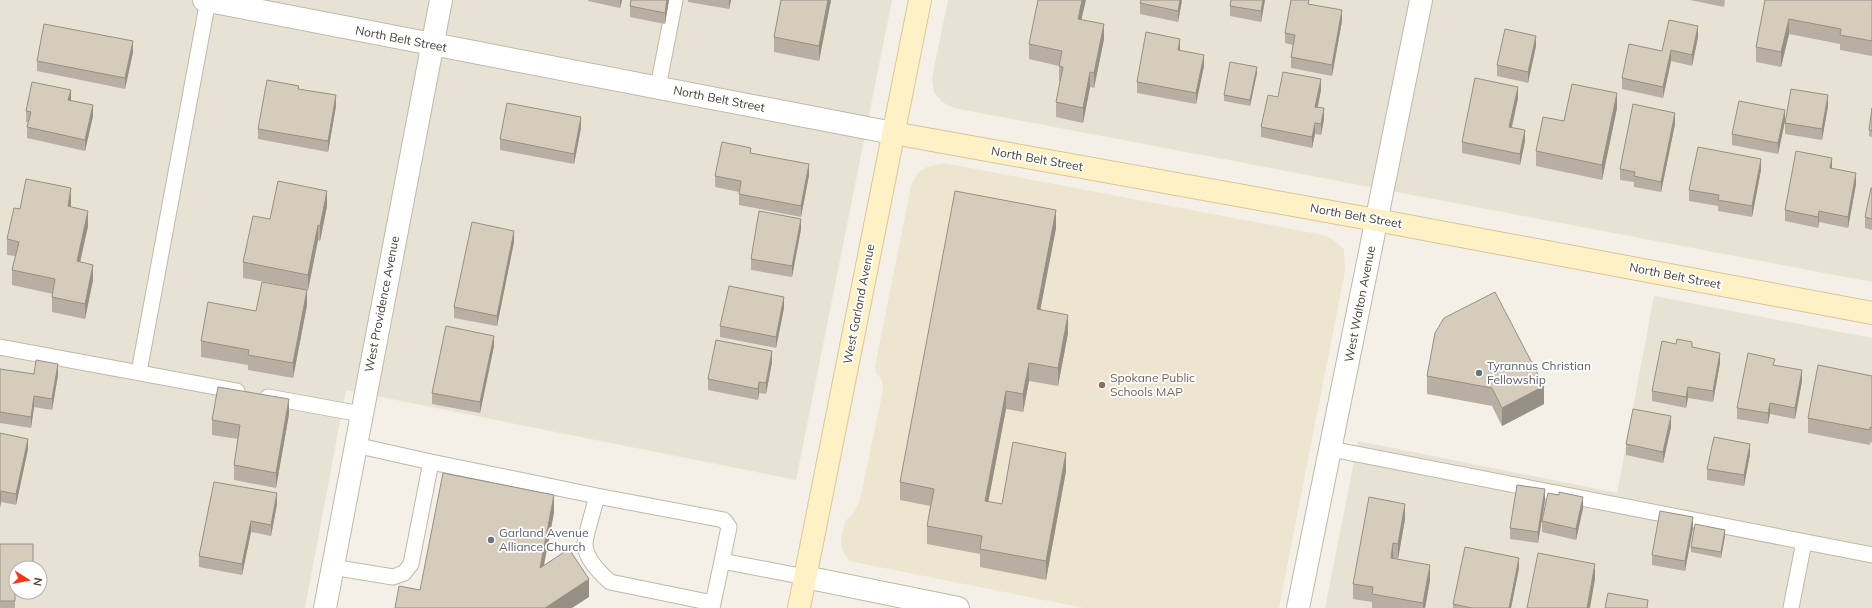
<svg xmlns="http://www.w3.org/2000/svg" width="1872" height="608" viewBox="0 0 1872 608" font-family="Mulish,sans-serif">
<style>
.residential{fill:#e8e2d5;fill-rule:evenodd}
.education{fill:#eee5d1}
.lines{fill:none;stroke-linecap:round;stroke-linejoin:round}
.lane-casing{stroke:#c0b8a9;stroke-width:17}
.street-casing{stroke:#c0b8a9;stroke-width:24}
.secondary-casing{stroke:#d9c697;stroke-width:24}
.lane{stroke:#fff;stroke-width:15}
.street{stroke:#fff;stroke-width:22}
.secondary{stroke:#fff1c6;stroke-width:22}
.wall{fill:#b8afa2}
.shaded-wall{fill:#968f84}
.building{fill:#d6ccbc;stroke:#968f84}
.worship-dot{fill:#6b7280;stroke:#fff;stroke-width:1.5}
.education-dot{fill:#8d6e63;stroke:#fff;stroke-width:1.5}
.labels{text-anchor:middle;stroke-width:3.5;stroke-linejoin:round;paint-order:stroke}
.street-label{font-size:12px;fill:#474036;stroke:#fff}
.worship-label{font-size:12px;fill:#5b616d;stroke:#fff;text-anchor:start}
.education-label{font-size:12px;fill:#785e54;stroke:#fff;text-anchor:start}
</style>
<rect width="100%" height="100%" fill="#f4f0e7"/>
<path class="residential" d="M0 0H892L796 480 346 390 305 608H0ZM16 568H40V592H16Z
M948 0H1872V282L954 108 942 102 934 92 932 78Z
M1654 296 1872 338V608H1325L1358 441 1617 493Z"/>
<path class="education" d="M944 163 1323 235 1333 240 1344 249 1345 271 1279 608H1084L849 561 842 549 841 538 845 521 853 514 860 500 883 390 882 380 876 373 875 366 912 182 919 172 927 167Z"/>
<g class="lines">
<g class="lane-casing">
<path id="lane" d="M658 87 675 0
M0 347 237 391
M139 372 208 0
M268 397 361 414
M1331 449 1872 555
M431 462 597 496
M332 567 393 577 404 573 411 564 431 462 355 445
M713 603 610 582C601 574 585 558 585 544 586 532 594 509 597 496L724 520 729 527 722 561
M712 608 722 561 805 577
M1791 608 1804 542"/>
</g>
<g class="street-casing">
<path id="street" d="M204 0 893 133
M805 577 958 608
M325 608 441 0
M1298 608 1421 0"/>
</g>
<g class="secondary-casing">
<path id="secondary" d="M893 133 1376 220 1872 313
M799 608 920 0"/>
</g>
<use href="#lane" class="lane"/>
<use href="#street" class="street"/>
<use href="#secondary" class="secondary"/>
</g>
<path class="wall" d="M588 0H622L620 8 588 1Z
M669 0 665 24 630 17V6Z
M688 0H731L729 9 688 2Z
M781 0H831L819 61 774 52V37Z
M1182 0 1178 22 1140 14V3Z
M1265 0 1261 22 1230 16V6Z
M1690 0H1725L1724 7Z
M1765 0H1872V56L1840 50V44L1789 34 1781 67 1756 62V47Z
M1309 4 1342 21 1332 76 1291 68V57L1293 45 1285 43V33Z
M1081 20 1104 39 1094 88 1090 87 1083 123 1056 117V102L1060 81H1059V66L1029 59V44Z
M1698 37 1692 66 1671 61 1663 98 1622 89V78L1662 51Z
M1536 46 1528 83 1497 76V65Z
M1180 50 1204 66 1196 104 1137 93V82Z
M133 52 125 89 37 71V61Z
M1257 73 1250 106 1224 101V95Z
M1321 90 1318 107 1324 119 1321 135 1315 134 1312 148 1261 137V127L1278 97Z
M1518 98 1512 128 1525 141 1520 165 1462 153V142Z
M336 106 328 152 258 139V129Z
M1828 106 1822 140 1785 134V123Z
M1617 108 1602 180 1536 166V151L1564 121Z
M1872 108V137L1869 136V130Z
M26 111 93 116 85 151 27 138V127L28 122H26Z
M1785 121 1778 154 1732 145V134Z
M1675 124 1661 192 1634 187V182L1620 180V169Z
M581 128 574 164 500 150V139Z
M751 154 809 175 801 217 739 205V192L715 187V176Z
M1832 169 1856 184 1848 228 1819 222 1818 228 1785 221V210Z
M1761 170 1752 217 1718 211V206L1689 201V190Z
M1872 188V230L1865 228V217Z
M71 204V207L88 226 80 262 93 280 85 319 52 312V297L53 294 12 285V270L15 256 7 255V239L20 209Z
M327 206 320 241 318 240 308 290H307V305L293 378 248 370V365L201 357V341L256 311 288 286 243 278V262L270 219Z
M1056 228 1040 310 1068 333 1058 386 1029 381 1023 412 1006 409 988 502 1002 504 1066 471 1046 580 980 567V554L927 544V526L930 506 900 500V482Z
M801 229 792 277 751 270V259Z
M514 242 497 326 454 318V307Z
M784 308 776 348 720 337V326Z
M1435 333 1544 404 1502 426 1492 406 1427 394V376Z
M494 346 480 413 432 404V393Z
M1692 348 1720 363 1713 402 1688 398 1686 408 1652 401V391Z
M772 362 766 394 759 393 758 400 708 390V379Z
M1775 365 1802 381 1795 419 1770 414 1768 424 1737 419V408Z
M0 369 34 374 58 375 52 410 34 407 31 428 0 423Z
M1872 376V443L1870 442V445L1808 433V418Z
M289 414 276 488 234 480V465L238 439 212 435V420Z
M1671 427 1663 463 1626 455V444Z
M0 433 28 449 16 505 1 502 0 508Z
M1750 454 1744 486 1707 480V469Z
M214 482 277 504 271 536 251 532 242 575 199 567V556Z
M1545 500 1538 543 1510 539V528Z
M1583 508 1576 540 1542 532V521Z
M1405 519 1398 559 1393 558 1430 580 1425 608H1372V602L1353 599V584Z
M1693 528 1685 571 1652 565V555Z
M1725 536 1721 558 1691 552V547Z
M0 544 16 568V592H33V595H15V608H0Z
M1519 568 1511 608H1453V604Z"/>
<path class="shaded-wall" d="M620 0H622L620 8Z
M667 0H669L665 24V13Z
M729 0H731L729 9Z
M828 0H831L819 61V46Z
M1082 0H1086L1078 34V19Z
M1180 0H1182L1178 22V11Z
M1263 0H1265L1261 22V11Z
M1342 10V21L1332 76V65Z
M1789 19V34L1781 67V52Z
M1104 24V39L1094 88V73Z
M1698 26V37L1692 66V55Z
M1536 36V46L1528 83V72Z
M1180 39V50L1178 61V50Z
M133 41V52L125 89V78Z
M1671 50V61L1663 98V87Z
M1204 55V66L1196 104V93Z
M1257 67V73L1250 106V100Z
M1090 72V87L1083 123V108Z
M1321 79V90L1315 118V107Z
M1518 87V98L1509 138V127Z
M71 90V101L68 100Z
M1617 93V108L1602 180V165Z
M336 95V106L328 152V141Z
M1828 95V106L1822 140V129Z
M93 105V116L85 151V140Z
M1324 108V119L1321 135V124Z
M1785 110V121L1778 154V143Z
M1675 113V124L1661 192V182Z
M581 117V128L574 164V154Z
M1315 123V134L1312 148V137Z
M1525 130V141L1520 165V154Z
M1832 158V169L1830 168Z
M1761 159V170L1752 217V206Z
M809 164V175L801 217V206Z
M1856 173V184L1848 228V217Z
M71 188V204L68 221V206Z
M327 191V206L320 241V226Z
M1056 210V228L1037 327V309Z
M88 211V226L77 276V261Z
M1819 211V222L1818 228V217Z
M801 219V229L792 277V266Z
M318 225V240L308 290V275Z
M514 231V242L497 326V316Z
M93 265V280L85 319V304Z
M307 290V305L293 378V363Z
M784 297V308L776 348V337Z
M1068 315V333L1058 386V368Z
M494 336V346L480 413V402Z
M772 351V362L766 394V383Z
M1720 353V363L1713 402V391Z
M1029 363V381L1023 412V394Z
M58 364V375L52 410V399Z
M1802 370V381L1795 419V408Z
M759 382V393L758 400V389Z
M1544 386V404L1502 426V408Z
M1688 387V398L1686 408V397Z
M1006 391V409L985 519V501Z
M34 396V407L31 428V417Z
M289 399V414L276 488V473Z
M1770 403V414L1768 424V413Z
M1671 416V427L1663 463V452Z
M28 439V449L16 505V494Z
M1750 444V454L1744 486V475Z
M1066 453V471L1046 580V561Z
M1545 489V500L1538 543V532Z
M1 491V502L0 508V498Z
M277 493V504L271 536V525Z
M554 495V513L540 586V568Z
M1583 497V508L1576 540V529Z
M1405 504V519L1398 559V544Z
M1693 517V528L1685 571V561Z
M251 521V532L242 575V564Z
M1725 530V536L1721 558V552Z
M1393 543V558H1391Z
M1519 558V568L1511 608H1509Z
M1595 564V579L1590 608H1587Z
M1430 565V580L1425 608H1423V603Z
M589 579V597L572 608H545Z"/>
<path class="building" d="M631 0H667L665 13 630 6Z
M781 0H828L819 46 774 37Z
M1038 0H1082L1078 19 1104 24 1094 73 1090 72 1083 108 1056 102 1063 67 1059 66 1062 51 1029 44Z
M1141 0H1180L1178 11 1140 3Z
M1231 0H1263L1261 11 1230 6Z
M1291 0H1309L1308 4 1342 10 1332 65 1291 57 1295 35 1285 33Z
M1765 0H1872V41L1840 35 1841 29 1789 19 1781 52 1756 47Z
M1669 20 1698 26 1692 55 1671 50 1663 87 1622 78 1629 44 1662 51Z
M44 24 133 41 125 78 37 61Z
M1505 29 1536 36 1528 72 1497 65Z
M1146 32 1180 39 1178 50 1204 55 1196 93 1137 82Z
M1230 62 1257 67 1250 100 1224 95Z
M1283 72 1321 79 1315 107 1324 108 1321 124 1315 123 1312 137 1261 127 1268 95 1278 97Z
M1475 78 1518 87 1509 127 1525 130 1520 154 1462 142Z
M267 80 299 86 298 89 336 95 328 141 258 129Z
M32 82 71 90 68 100 93 105 85 140 27 127 31 112 26 111Z
M1572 84 1617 93 1602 165 1536 151 1543 117 1564 121Z
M1791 89 1828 95 1822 129 1785 123Z
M1739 101 1785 110 1778 143 1732 134Z
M507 103 581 117 574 154 500 139Z
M1633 104 1675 113 1661 182 1634 176 1635 172 1620 169Z
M1872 108V131L1869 130Z
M722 142 751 148 750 153 809 164 801 206 739 194 741 181 715 176Z
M1698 147 1761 159 1752 206 1718 200 1719 195 1689 190Z
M1796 151 1832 158 1830 168 1856 173 1848 217 1819 211 1818 217 1785 210Z
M26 179 71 188 68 206 88 211 77 261 93 265 85 304 52 297 55 279 12 270 19 242 7 239 14 208 20 209Z
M278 181 327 191 320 226 318 225 308 275 243 262 253 216 270 219Z
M1871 188H1872V219L1865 217Z
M955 191 1056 210 1037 309 1068 315 1058 368 1029 363 1023 394 1006 391 985 501 1002 504 1013 442 1066 453 1046 561 980 549 982 536 927 526 934 489 900 482Z
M759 211 801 219 792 266 751 259Z
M472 222 514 231 497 316 454 307Z
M262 282 307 290 293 363 248 355 249 350 201 341 208 302 256 311Z
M729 286 784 297 776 337 720 326Z
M1495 292 1544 386 1502 408 1492 388 1427 376 1435 333 1444 318Z
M446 326 494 336 480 402 432 393Z
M1677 339 1692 342V347L1720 353 1713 391 1688 387 1686 397 1652 391 1662 341 1676 344Z
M716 340 772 351 766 383 759 382 758 389 708 379Z
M1748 353 1775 359 1773 365 1802 370 1795 408 1770 403 1768 413 1737 408Z
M36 360 58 364 52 399 34 396 31 417 0 412V369L34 374Z
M1818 365 1872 376V428L1870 427V430L1808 418Z
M218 387 289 399 276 473 234 465 240 425 212 420Z
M1633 409 1671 416 1663 452 1626 444Z
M0 433 28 439 16 494 1 491 0 498Z
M1714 437 1750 444 1744 475 1707 469Z
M443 473 554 495 540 568 569 549 589 579 545 608H395L399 586 420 590Z
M214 482 277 493 271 525 251 521 242 564 199 556Z
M1517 485 1545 489 1538 532 1510 528Z
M1559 492 1583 497 1576 529 1542 521 1548 493 1559 495Z
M1369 497 1405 504 1398 544 1393 543 1391 558 1430 565 1423 603 1372 594 1373 587 1353 584Z
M1660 511 1693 517 1685 561 1652 555Z
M1695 524 1725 530 1721 552 1691 547Z
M0 544H33V568H16V580H15V601H0Z
M1465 547 1519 558 1509 608H1472L1453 604Z
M1538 553 1595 564 1587 608H1527Z
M1608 593 1648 600 1647 608H1605Z"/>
<g class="worship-dot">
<circle cx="1479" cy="373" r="4"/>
<circle cx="491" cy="540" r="4"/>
</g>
<circle class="education-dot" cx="1102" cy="385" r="4"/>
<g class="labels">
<g class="street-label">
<text transform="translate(401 39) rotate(11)" y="4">North Belt Street</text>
<text transform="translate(719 99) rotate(11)" y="4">North Belt Street</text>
<text transform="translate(1037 159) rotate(10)" y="4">North Belt Street</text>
<text transform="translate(1356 216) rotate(10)" y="4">North Belt Street</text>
<text transform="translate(1675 276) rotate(11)" y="4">North Belt Street</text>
<text transform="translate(382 304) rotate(-79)" y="4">West Providence Avenue</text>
<text transform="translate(859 304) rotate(-79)" y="4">West Garland Avenue</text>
<text transform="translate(1360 304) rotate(-79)" y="4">West Walton Avenue</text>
</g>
<g class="worship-label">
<text x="1487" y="370">Tyrannus Christian<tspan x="1487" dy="14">Fellowship</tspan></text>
<text x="499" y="537">Garland Avenue<tspan x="499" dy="14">Alliance Church</tspan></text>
</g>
<g class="education-label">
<text x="1110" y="382">Spokane Public<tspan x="1110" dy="14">Schools MAP</tspan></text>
</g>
</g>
<g transform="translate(28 580) rotate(101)"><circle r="19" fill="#ffffff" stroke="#b5b3af"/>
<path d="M0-3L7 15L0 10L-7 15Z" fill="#ff3413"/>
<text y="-6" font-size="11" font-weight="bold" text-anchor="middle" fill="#474036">N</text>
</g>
</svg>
